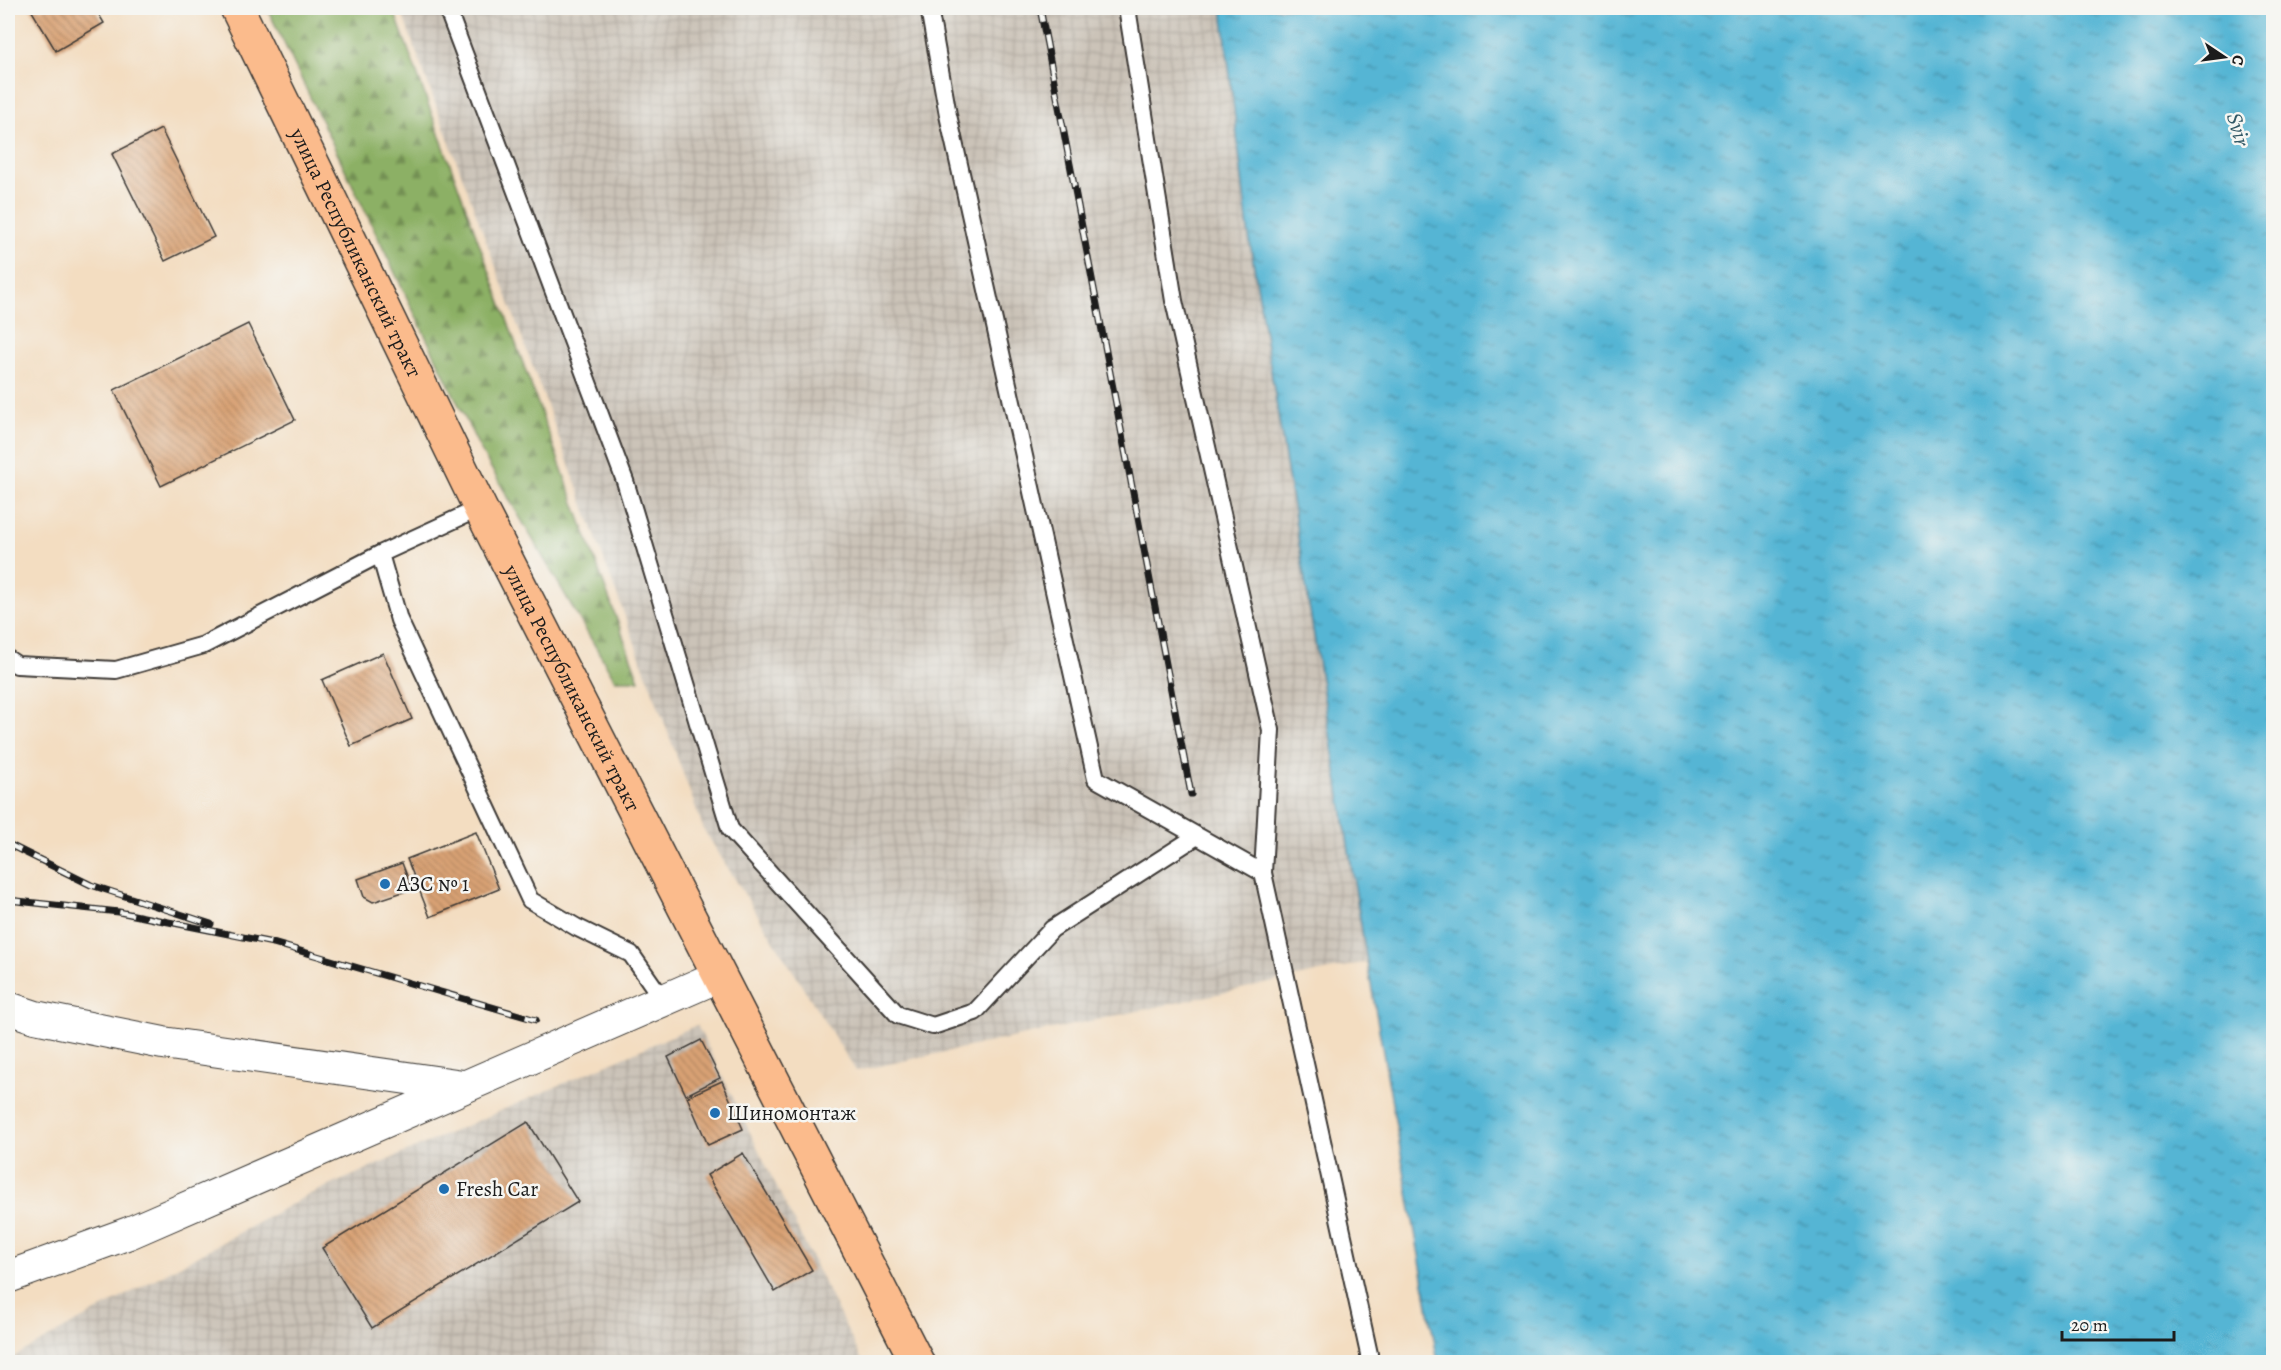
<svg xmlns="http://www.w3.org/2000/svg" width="2281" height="1370" viewBox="0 0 2281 1370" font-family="Alegreya,serif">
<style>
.industrial{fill:url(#industrial-grid)}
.forest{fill:url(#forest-firs);stroke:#546640;stroke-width:1.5}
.water{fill:url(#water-ripples);stroke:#386878;stroke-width:1.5}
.building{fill:url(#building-back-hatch)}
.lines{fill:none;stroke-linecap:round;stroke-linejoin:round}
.service-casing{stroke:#3c3935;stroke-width:20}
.minor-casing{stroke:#3c3935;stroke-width:34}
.primary-casing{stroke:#3c3935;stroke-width:36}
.service{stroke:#fff;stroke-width:16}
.minor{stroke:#fff;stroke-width:32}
.primary{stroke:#fbbb8c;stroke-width:33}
.rail-casing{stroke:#1c1c1c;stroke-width:7}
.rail{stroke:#f6f6f2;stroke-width:4.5;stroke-dasharray:14;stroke-linecap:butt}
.poi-dot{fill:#1f6fb2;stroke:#f6f6f2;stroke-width:2}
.labels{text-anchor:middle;stroke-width:5;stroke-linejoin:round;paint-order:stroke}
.street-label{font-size:21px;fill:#1c1c1c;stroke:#f6f6f2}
.poi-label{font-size:21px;fill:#1c1c1c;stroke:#f6f6f2;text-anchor:start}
.water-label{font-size:22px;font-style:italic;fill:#335966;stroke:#f6f6f2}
</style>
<defs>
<pattern id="industrial-grid" width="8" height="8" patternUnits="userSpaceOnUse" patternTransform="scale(1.5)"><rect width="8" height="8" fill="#cbc3b8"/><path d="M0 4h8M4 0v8" fill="none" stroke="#aea79e"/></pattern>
<pattern id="forest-firs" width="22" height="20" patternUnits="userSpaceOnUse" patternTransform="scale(1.5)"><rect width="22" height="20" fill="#8cb065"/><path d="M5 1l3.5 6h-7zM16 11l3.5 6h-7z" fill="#728e52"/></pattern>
<pattern id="water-ripples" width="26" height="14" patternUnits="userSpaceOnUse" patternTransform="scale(1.5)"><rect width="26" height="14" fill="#55b5d4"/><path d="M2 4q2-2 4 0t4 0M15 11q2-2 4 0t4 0" fill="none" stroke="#4692ab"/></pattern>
<pattern id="building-back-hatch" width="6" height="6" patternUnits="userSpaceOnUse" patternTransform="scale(1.5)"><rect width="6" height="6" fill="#d9a274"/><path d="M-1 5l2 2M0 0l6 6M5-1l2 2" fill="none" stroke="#af835e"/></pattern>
</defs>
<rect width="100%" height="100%" fill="#f6f6f2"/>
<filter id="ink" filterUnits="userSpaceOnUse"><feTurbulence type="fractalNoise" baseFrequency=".0167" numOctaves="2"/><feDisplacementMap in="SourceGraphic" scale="12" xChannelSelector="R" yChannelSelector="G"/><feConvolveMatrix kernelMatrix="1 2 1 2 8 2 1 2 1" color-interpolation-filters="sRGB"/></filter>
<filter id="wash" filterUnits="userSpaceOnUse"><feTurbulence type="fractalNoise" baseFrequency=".008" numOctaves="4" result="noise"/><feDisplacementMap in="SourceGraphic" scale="24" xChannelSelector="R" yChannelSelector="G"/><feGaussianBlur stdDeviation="1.35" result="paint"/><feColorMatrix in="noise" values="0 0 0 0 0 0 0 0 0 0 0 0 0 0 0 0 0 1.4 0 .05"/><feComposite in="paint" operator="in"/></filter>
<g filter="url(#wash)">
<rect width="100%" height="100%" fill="#f3ddc1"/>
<path class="industrial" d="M400 8H1222L1248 230 1367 962 856 1071 704 830Z
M697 1025 863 1362H8V1360L308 1195Z"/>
<path class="forest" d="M267 8H393L639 680H615L481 451Z"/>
<path class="water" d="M1222 8H2273V1362H1438L1367 962 1248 230Z"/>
<g id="blocks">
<path class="building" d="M30 8H95L104 23 56 51Z
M161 129 214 237 165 261 112 154Z
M248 324 295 420 161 486 114 390Z
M383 653 412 719 351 746 322 680Z
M476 832 499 889 430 917 407 859Z
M402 863 412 889 373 902 364 897 358 879Z
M701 1040 720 1078 686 1095 668 1057Z
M722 1081 743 1129 708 1145 687 1097Z
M528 1122 578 1202 372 1328 322 1248Z
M743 1153 812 1270 775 1292 707 1175Z"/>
</g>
</g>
<g filter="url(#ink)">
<use href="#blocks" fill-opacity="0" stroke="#3c3935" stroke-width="1.5"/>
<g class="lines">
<g class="service-casing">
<path id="service" d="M447 8 625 481 730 829 898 1015 933 1026 975 1012 1052 929 1197 836
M929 8 948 115 1096 779 1263 873
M1127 8 1174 301 1271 730 1263 873 1369 1354V1362
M380 554 399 620 530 900 576 927 631 954 663 1000
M8 659 17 665 116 670 204 645 380 554 480 508"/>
</g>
<g class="minor-casing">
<path id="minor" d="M8 1008 35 1017 163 1043 463 1086
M8 1277 129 1233 719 976"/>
</g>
<g class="primary-casing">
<g id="primary">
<path id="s1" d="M237 8 480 508 917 1362"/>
</g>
</g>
<use href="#service" class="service"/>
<use href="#minor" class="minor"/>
<use href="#primary" class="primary"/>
<g class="rail-casing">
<path id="rail" d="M1040 8 1191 794
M8 844 91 885 211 924
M8 900 119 912 273 943 536 1020"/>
</g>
<use href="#rail" class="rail"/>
</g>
</g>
<g class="poi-dot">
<circle cx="385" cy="884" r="6"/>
<circle cx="715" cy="1113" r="6"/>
<circle cx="444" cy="1189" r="6"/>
</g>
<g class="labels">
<g class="street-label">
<text dy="7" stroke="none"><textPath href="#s1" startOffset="272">улица Республиканский тракт</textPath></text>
<text dy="7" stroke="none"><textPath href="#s1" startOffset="758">улица Республиканский тракт</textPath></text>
</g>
<g class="poi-label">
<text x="397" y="891">АЗС № 1</text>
<text x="727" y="1120">Шиномонтаж</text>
<text x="456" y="1196">Fresh Car</text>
</g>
<g class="water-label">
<text transform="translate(2239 129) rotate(74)" y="8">Svir</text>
</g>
</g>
<rect width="2281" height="1370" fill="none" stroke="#f6f6f2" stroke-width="30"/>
<g transform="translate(2224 57) rotate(103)" stroke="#f6f6f2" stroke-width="4.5" paint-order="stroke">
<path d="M0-4.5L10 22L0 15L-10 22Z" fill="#1c1c1c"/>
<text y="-9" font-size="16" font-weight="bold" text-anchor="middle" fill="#1c1c1c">С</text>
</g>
<path d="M2062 1331v9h112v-9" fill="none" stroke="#1c1c1c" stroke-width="3"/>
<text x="2071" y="1331" font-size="18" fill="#1c1c1c" stroke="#f6f6f2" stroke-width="4.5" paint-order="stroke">20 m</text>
</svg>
